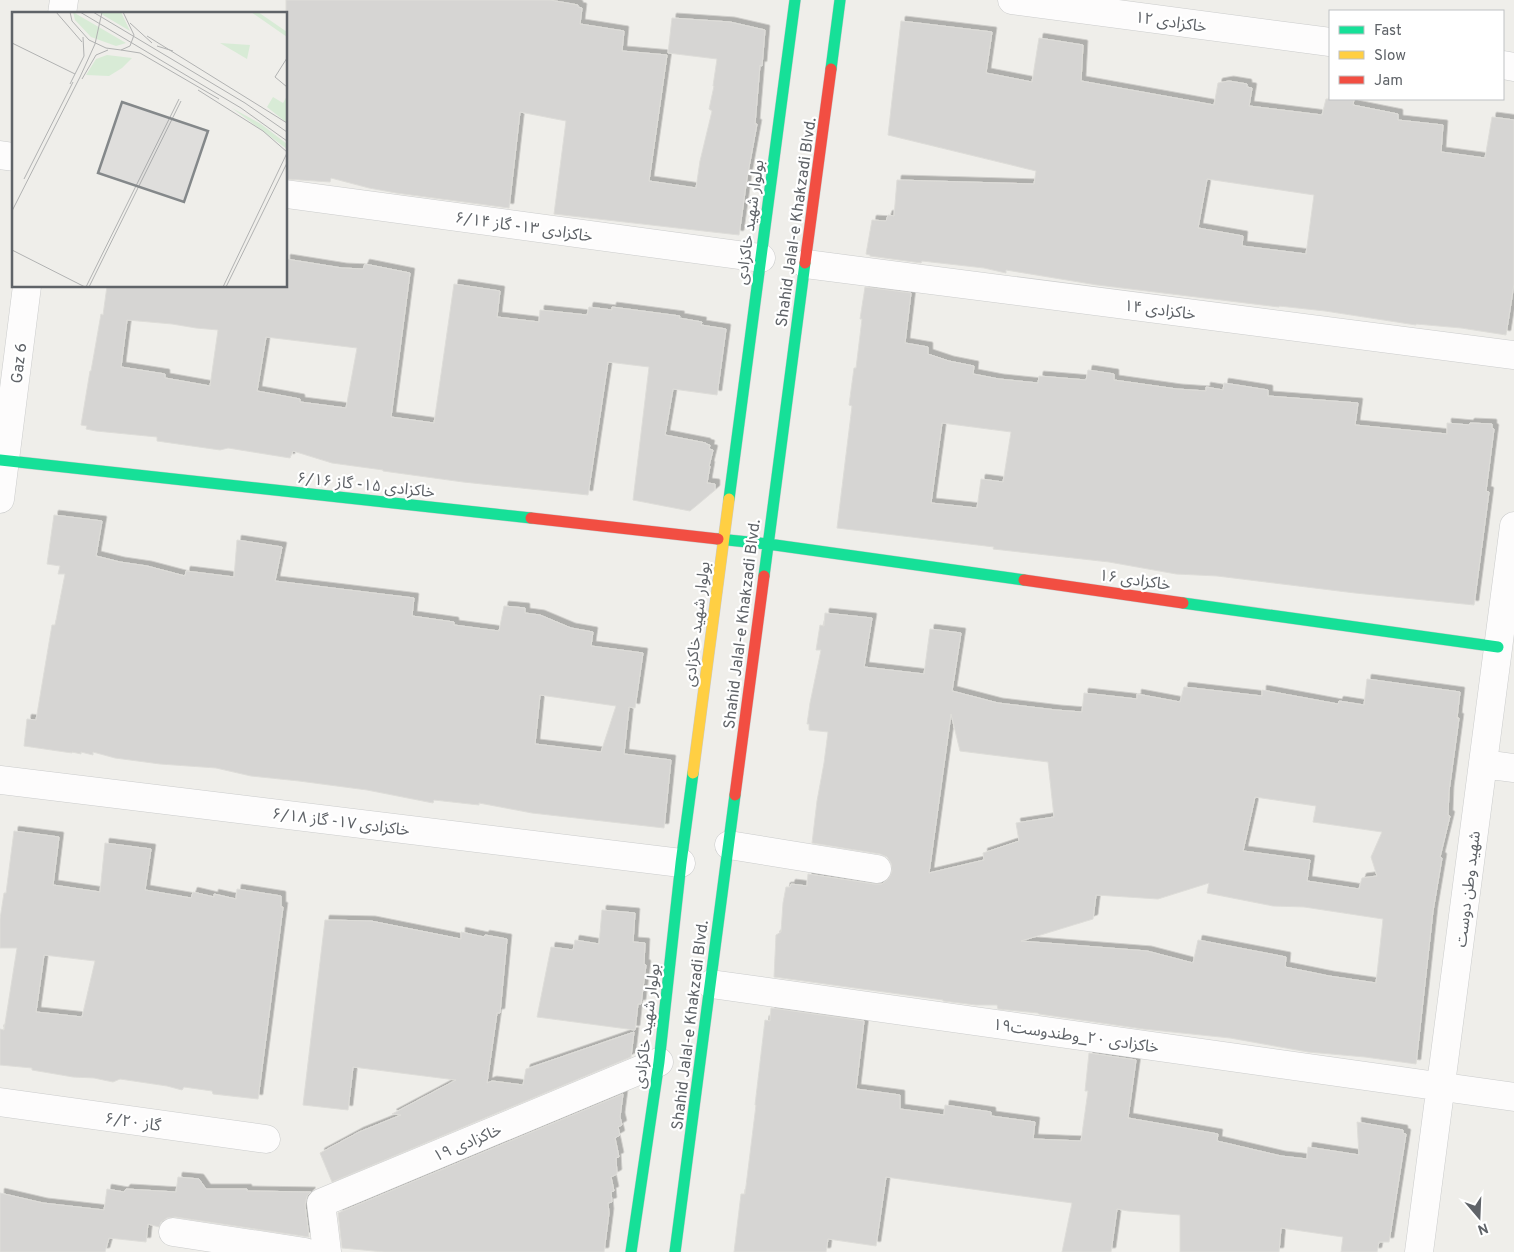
<svg xmlns="http://www.w3.org/2000/svg" width="1514" height="1252" viewBox="0 0 1514 1252" font-family="Overpass,'Noto Sans Arabic',sans-serif">
<style>
.building{fill:#d6d5d3;stroke:#deddd9;fill-rule:evenodd;filter:url(#shadow)}
.lines{fill:none;stroke-linecap:round;stroke-linejoin:round}
.street-casing{stroke:#cbcccc;stroke-width:29}
.fast-casing{stroke:#cacacb;stroke-width:12}
.slow-casing{stroke:#cacacb;stroke-width:12}
.jam-casing{stroke:#cacacb;stroke-width:12}
.street{stroke:#fdfcfc;stroke-width:28}
.fast{stroke:#16e098;stroke-width:11}
.slow{stroke:#ffcf43;stroke-width:11}
.jam{stroke:#f24e42;stroke-width:11}
.labels{text-anchor:middle;stroke-width:4.5;stroke-linejoin:round;paint-order:stroke}
.street-label{font-size:16px;fill:#5f6368;stroke:#fff}
.inset-road{fill:none;stroke:#b1b2b2;stroke-width:1}
.view{fill:#84888a;fill-opacity:0.15;stroke:#84888a;stroke-width:2.5}
.inset-edge{fill:none;stroke:#5f6368;stroke-width:2.5}
</style>
<defs>
<filter id="shadow"><feDropShadow dx="4.5" dy="-4.5" stdDeviation="0" flood-color="#0004"/></filter>
</defs>
<rect width="100%" height="100%" fill="#efeeea"/>
<path class="building" d="M286 0H550L578 5V7L582 8 580 24 624 31 622 51 667 55 649 181 696 188 700 161 712 111 709 109 714 86H713L717 59 668 53 672 18 730 22 765 30 762 66 760 65 755 124H757L747 178 739 235 554 214 566 121 520 112 509 208 396 193 369 188 331 178 330 182 286 179Z
M901 21 992 32 986 73 1032 82 1039 38 1083 45 1081 81 1214 105 1218 83 1229 81 1247 84V87L1252 88 1249 106 1322 115 1326 99H1354L1353 105 1398 114V120L1443 125 1441 152 1485 158 1492 117 1514 120V284L1506 335 1461 328 1416 324V325L1325 311 1279 306V307L1097 285 1006 270V273L984 268 922 261 921 263 870 256V255L866 254 872 220 886 221 888 215 894 216 897 180 1034 184 1036 171 888 135ZM1207 179 1314 195 1306 254 1242 246 1243 236 1198 228Z
M286 259 342 268 363 269 365 264 410 273 391 417 434 423 454 284 500 291 497 317 539 322 540 310 587 315 589 307 612 310V307L680 316 679 318 702 322 701 325 726 329 717 395 673 389 665 435 706 443V444L710 445 709 449 713 450 709 466H710L707 483 715 484V490L690 511 633 500 649 367 608 362 588 495 463 482 383 471V470L332 463 293 451 290 458 228 448 220 450 157 441V437L96 431 86 429 87 426 81 425 90 371H91L101 314 103 315 107 286H286ZM127 320 172 324 196 328 218 330 210 386 165 378V374L121 367ZM266 337 357 348 346 408 300 402V399L257 391Z
M865 287 911 293 905 343 928 347V354L949 361 974 366 973 374 999 379 1038 383 1039 376 1086 380 1088 370 1114 374V380L1177 389 1206 391V387L1223 390 1224 383 1268 390V396L1358 403 1355 425 1447 434V423L1469 425 1470 423 1492 424V428L1494 429 1486 491 1489 492 1474 605 1355 593 1217 576 1176 574 1109 562 993 549 994 547 837 528 852 406 849 405 854 368H856L862 319H860ZM942 423 1011 432 1003 482 981 479 977 508 931 503Z
M54 515 102 521 96 556 120 562 147 566 185 576 186 571 234 577 237 540 282 547 275 581 414 598 412 616 454 622V625L499 631 504 606 525 608V613L540 615 571 628 593 632 591 646 643 653 635 708 629 707 624 754 671 760 664 828 532 813 479 803V805L434 800 433 803 367 790 299 781 251 776 216 768 160 764 115 758 93 752V755L81 752V754L72 752V753L24 746 27 719 36 720 52 625H55L65 574H58L60 566 47 564ZM540 695 616 706 601 752 535 744Z
M825 613 872 618 864 667 924 674 930 629 961 633 952 691 998 703 1056 710 1082 712 1084 693 1137 699V694L1180 702 1184 687 1262 696V690L1338 704 1339 701 1364 705 1367 679 1460 692 1457 718H1459L1449 791 1448 815 1450 816 1440 857 1442 858 1433 911 1416 1064 1365 1057 1308 1052 1230 1038 1143 1029 1039 1014 1038 1013 998 1009 997 1005H976L943 1001V1000L774 977 776 935 781 932 783 903 786 887H790L791 884 807 886 808 874 874 884H882L889 878 892 871 891 863 887 857 880 854 812 843 817 801 824 763 828 732 809 730V724H807L810 703 821 650H816L820 625 824 626ZM951 714 960 751 1048 762 1054 817 1016 823 1019 841 983 853 984 860 929 873ZM1255 797 1316 806 1313 822 1382 832 1371 857 1377 876 1362 878 1359 889 1307 881 1310 860 1243 851ZM1209 883 1207 893 1273 906 1304 907 1383 919 1376 983 1329 976 1285 967 1286 957 1198 940 1193 963 1147 951 1021 941 1093 919 1096 895 1158 899Z
M14 831 59 837 53 885 100 892 105 843 151 849 145 890 191 898 193 892 214 897V894L236 899 237 889 281 896V907H283L258 1099 213 1094 212 1091 184 1087 182 1090 167 1086 120 1079 113 1082 94 1078 73 1077 32 1070V1068L0 1065V1029L4 1030 17 948H0V919L4 893H6ZM44 955 95 961 82 1017 36 1012Z
M602 910 635 913 633 942 645 943 644 964 646 965 641 1004H638L635 1030 537 1017 551 947 573 950 575 940 599 944Z
M325 920 371 921 461 939V932L484 937 485 935 507 939 500 1013H497L487 1083 492 1081 523 1085 526 1069 634 1032 631 1057 332 1182 320 1153 359 1132 401 1115 392 1114 456 1080 353 1067 348 1110 303 1105Z
M771 1008 864 1021 856 1089 900 1095V1109L944 1115 945 1105 991 1112V1116L1035 1122 1033 1139 1081 1141 1088 1091H1085L1089 1053 1136 1060 1128 1118 1218 1134 1217 1141 1281 1156 1307 1159 1308 1147 1359 1155 1357 1122 1403 1130V1133L1406 1134 1389 1242H1379L1377 1252H1341L1343 1237 1281 1228 1279 1252H1180V1215L1128 1211 1117 1209 1111 1252H1062L1072 1203 886 1177 876 1246 828 1239 826 1252H734L741 1194H745L756 1105H755L765 1020 770 1021Z
M623 1094 620 1117 622 1125 618 1127 620 1135 615 1138 619 1157 616 1158 617 1174 611 1177 614 1191 611 1192 612 1202 608 1203 609 1213 604 1252H384L342 1248 338 1213Z
M178 1177 199 1179 206 1189H247V1191L311 1192 307 1196 305 1205 309 1237 175 1217 167 1218 161 1222 159 1227 148 1224 146 1242 109 1238 105 1252H0V1193L43 1203 104 1210 107 1189 124 1192 126 1189 176 1192Z"/>
<g class="lines">
<g class="street-casing">
<path id="street" d="M1012 0 1330 42
M62 14 64 0
M1503 65 1514 67
M0 155 14 157
M286 194 761 258
M806 264 1514 355
M0 499 27 286
M1483 764 1514 768
M0 780 681 863
M729 845 877 869
M711 984 1514 1097
M0 1102 266 1139
M173 1232 305 1252
M327 1252 321 1203 659 1062
M1419 1252 1514 526"/>
</g>
<g class="fast-casing">
<path id="fast" d="M831 69 840 0
M0 460 531 518
M729 499 795 0
M718 539 768 544 1024 580
M764 576 805 263
M1183 603 1498 647
M631 1252 659 1062 681 863 693 773
M675 1252 735 795"/>
</g>
<g class="slow-casing">
<path id="slow" d="M693 773 729 499"/>
</g>
<g class="jam-casing">
<path id="jam" d="M805 263 831 69
M531 518 718 539
M1024 580 1183 603
M735 795 764 576"/>
</g>
<use href="#street" class="street"/>
<use href="#fast" class="fast"/>
<use href="#slow" class="slow"/>
<use href="#jam" class="jam"/>
</g>
<g class="labels">
<g class="street-label">
<text transform="translate(1171 21) rotate(8)" y="6">خاکزادی ۱۲</text>
<text transform="translate(749 222) rotate(-82)" y="6">بولوار شهید خاکزادی</text>
<text transform="translate(795 222) rotate(-82)" y="6">Shahid Jalal-e Khakzadi Blvd.</text>
<text transform="translate(524 226) rotate(8)" y="6">خاکزادی ۱۳- گاز ۶/۱۴</text>
<text transform="translate(1160 309) rotate(7)" y="6">خاکزادی ۱۴</text>
<text transform="translate(18 363) rotate(-83)" y="6">Gaz 6</text>
<text transform="translate(366 484) rotate(6)" y="6">خاکزادی ۱۵- گاز ۶/۱۶</text>
<text transform="translate(1135 579) rotate(8)" y="6">خاکزادی ۱۶</text>
<text transform="translate(696 624) rotate(-83)" y="6">بولوار شهید خاکزادی</text>
<text transform="translate(741 624) rotate(-83)" y="6">Shahid Jalal-e Khakzadi Blvd.</text>
<text transform="translate(341 821) rotate(7)" y="6">خاکزادی ۱۷- گاز ۶/۱۸</text>
<text transform="translate(1467 889) rotate(-83)" y="6">شهید وطن دوست</text>
<text transform="translate(689 1025) rotate(-83)" y="6">Shahid Jalal-e Khakzadi Blvd.</text>
<text transform="translate(646 1026) rotate(-83)" y="6">بولوار شهید خاکزادی</text>
<text transform="translate(1076 1035) rotate(8)" y="6">خاکزادی ۲۰_وطندوست۱۹</text>
<text transform="translate(133 1121) rotate(8)" y="6">گاز ۶/۲۰</text>
<text transform="translate(467 1142) rotate(-23)" y="6">خاکزادی ۱۹</text>
</g>
</g>
<g transform="translate(12 12)">
<rect width="275" height="275" fill="#efeeea"/>
<path d="M61 0 114 31 104 34 79 25 63 8ZM86 0H109L118 19ZM239 0H246L275 20V25ZM208 31 238 33 235 47ZM95 43 120 46 110 56 97 64 74 63 84 47ZM275 84V111L255 95 261 85 271 91ZM220 96 249 112 275 132V137Z" fill="#d8ebd6"/>
<path class="inset-road" d="M44 0 70 30M58 0 60 9 77 28 94 36 109 38 118 34 122 23 111 0M68 0 229 96 275 129M81 0 233 91 275 120M118 11 140 31M135 24 275 111M0 31 63 62M145 34 161 39M109 38 128 41 207 87M275 46 263 65 275 75M70 67 84 43 96 38M58 72 72 44 71 25M186 78 251 119 275 140M12 167 61 70M0 199 68 65 83 32 90 0M0 238 73 275M74 275 167 87M77 275 169 89M211 275 275 141M214 275 275 151"/>
<path class="view" d="M110 90 196 119 172 190 86 161Z"/>
<rect width="275" height="275" class="inset-edge"/>
</g>
<rect x="1329" y="10" width="175" height="90" fill="#ffffff" stroke="#bfc1c3"/>
<rect x="1339" y="26" width="25" height="8" fill="#16e098" stroke="#bfc1c3"/>
<text x="1374" y="35" font-size="15" fill="#5f6368">Fast</text>
<rect x="1339" y="51" width="25" height="8" fill="#ffcf43" stroke="#bfc1c3"/>
<text x="1374" y="60" font-size="15" fill="#5f6368">Slow</text>
<rect x="1339" y="76" width="25" height="8" fill="#f24e42" stroke="#bfc1c3"/>
<text x="1374" y="85" font-size="15" fill="#5f6368">Jam</text>
<g transform="translate(1479 1217) rotate(161)" stroke="#ffffff" stroke-width="4" paint-order="stroke">
<path d="M0-4L9 19L0 12L-9 19Z" fill="#5f6368"/>
<text y="-8" font-size="14" font-weight="bold" text-anchor="middle" fill="#5f6368">N</text>
</g>
</svg>
